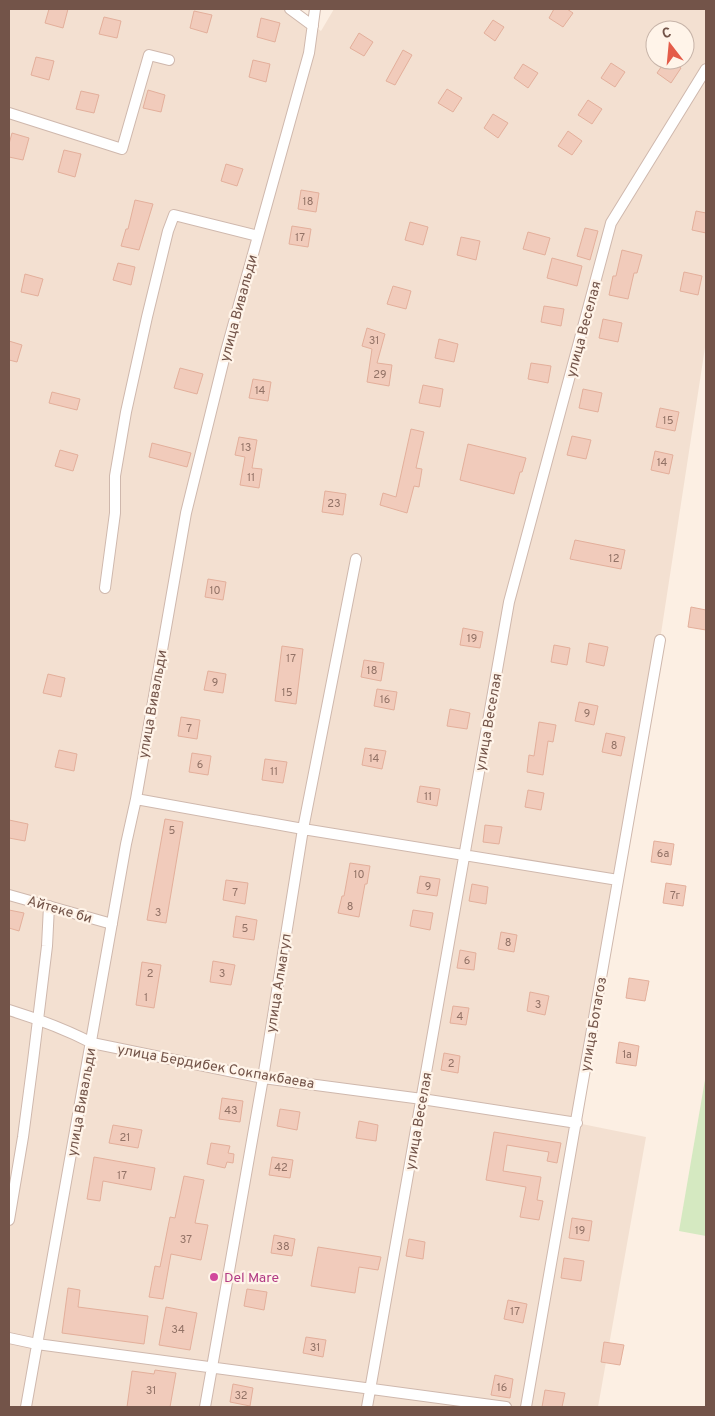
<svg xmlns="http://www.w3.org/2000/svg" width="715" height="1416" viewBox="0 0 715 1416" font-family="Overpass,sans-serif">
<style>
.residential{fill:#f3e0d1;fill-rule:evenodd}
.green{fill:#d5e9c1}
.building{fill:#f1cbbb;stroke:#e3af9b}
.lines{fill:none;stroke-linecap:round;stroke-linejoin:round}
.street-casing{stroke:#cfb8ad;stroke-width:12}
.street{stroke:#fff;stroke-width:10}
.hotel-dot{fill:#d1479c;stroke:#fff4e9;stroke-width:2}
.labels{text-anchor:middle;stroke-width:4.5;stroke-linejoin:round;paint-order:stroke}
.number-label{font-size:11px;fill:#927266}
.street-label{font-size:14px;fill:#735449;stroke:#fff4e9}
.hotel-label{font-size:14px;fill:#b23c85;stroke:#fff4e9;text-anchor:start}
</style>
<rect width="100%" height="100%" fill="#fcefe3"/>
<path class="residential" d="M9 9H290L321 31 334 9H706V341L660 640 577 1123 646 1137 598 1407H9ZM655 30H685V60H655Z"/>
<path class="green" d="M706 1074V1236L679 1231Z"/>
<path class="building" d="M49 9H68L63 28 45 23Z
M554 9H567L573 13 563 27 549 18Z
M194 11 212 15 207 33 190 28Z
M104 17 121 21 117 38 99 34Z
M261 18 280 23 275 42 257 37Z
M493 20 504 27 495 41 484 33Z
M359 33 373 42 364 56 350 48Z
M403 50 412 55 395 85 386 81Z
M36 57 54 61 49 80 31 75Z
M253 60 270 64 266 82 249 77Z
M666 60H669L681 68 671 83 657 73Z
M611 63 625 72 615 87 601 78Z
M523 64 538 73 528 88 514 78Z
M447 89 462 98 453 112 438 103Z
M148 90 165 95 161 112 143 108Z
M81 91 99 95 94 113 76 109Z
M588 100 602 109 592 124 578 115Z
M493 114 508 123 498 138 484 128Z
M568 131 582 141 572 155 558 146Z
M12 133 29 138 23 160 9 157V144Z
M64 150 81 154 75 177 58 172Z
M226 164 243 169 237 186 221 181Z
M301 190 319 193 316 212 298 209Z
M135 200 153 204 139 250 121 246 126 229H128Z
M696 211 706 213V233L692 230Z
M410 222 428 227 423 245 405 240Z
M292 226 311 229 308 247 289 244Z
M585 228 598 231 590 260 577 256Z
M528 232 550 238 545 255 523 249Z
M461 237 480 241 476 260 457 255Z
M622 250 642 255 637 273H634L628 299 609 295 613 276H616Z
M552 258 582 266 577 286 547 278Z
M118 263 135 267 131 285 113 280Z
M684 272 702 276 698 295 680 291Z
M25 274 43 279 38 296 21 292Z
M393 286 411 291 406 309 387 304Z
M544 306 564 309 561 326 541 322Z
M603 319 622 323 618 342 599 338Z
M367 328 385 334 377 363 392 365 389 386 367 382 372 349 362 346Z
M439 339 458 344 454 362 435 358Z
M9 341 22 345 17 362 9 360Z
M531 363 551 366 548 383 528 379Z
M180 368 203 374 197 394 174 388Z
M253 379 271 382 268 401 249 398Z
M423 385 443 389 440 407 419 403Z
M583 389 602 393 598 412 579 408Z
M52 392 80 399 77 410 49 403Z
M660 408 679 412 675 431 656 427Z
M411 429 424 432 416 468 422 469 419 487 414 486 407 513 380 505 383 493 396 497Z
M572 436 591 440 586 459 567 455Z
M239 437 257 440 252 468 262 469 259 488 240 485 245 457 235 455Z
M152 443 191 453 187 467 149 457Z
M468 444 526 458 522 472H520L514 494 460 480Z
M60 450 78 455 73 471 55 466Z
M655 451 673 455 669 474 651 470Z
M325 491 346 494 343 515 322 512Z
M575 540 625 550 621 569 570 559Z
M208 579 226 582 223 600 205 597Z
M691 607 706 610V630L688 627Z
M463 628 483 632 480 648 460 645Z
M589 643 608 647 604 666 586 662Z
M554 645 570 648 567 665 551 662Z
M282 646 303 649 296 704 275 701Z
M364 660 384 663 381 681 361 677Z
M208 671 226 674 223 693 204 690Z
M48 674 65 678 61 697 43 693Z
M377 689 397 692 394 710 374 706Z
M579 702 598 706 594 725 575 721Z
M450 709 470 713 467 729 447 726Z
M181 717 200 720 197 739 178 736Z
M539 722 556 725 553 742 548 741 543 775 527 772 529 755 534 756Z
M606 733 625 737 621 756 602 752Z
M365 748 386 751 382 769 362 765Z
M59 750 77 754 74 771 55 767Z
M192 753 211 756 208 775 189 772Z
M265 759 287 762 283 783 262 780Z
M420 786 440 789 437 806 417 802Z
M528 790 544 793 541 810 525 807Z
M165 819 183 822 166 923 147 920Z
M9 820 28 824 25 841 9 838Z
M485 825 502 827 499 844 483 842Z
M654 841 674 844 671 865 651 862Z
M350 863 370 866 367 884H365L359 917 338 913 342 896H344Z
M420 876 440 879 437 896 417 893Z
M226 880 248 883 245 904 223 900Z
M666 883 686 886 683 906 663 903Z
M472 884 488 887 486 904 469 901Z
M9 910 24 913 19 931 9 928Z
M413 910 433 913 430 930 410 926Z
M236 916 257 920 254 940 233 937Z
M501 932 517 935 514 952 498 949Z
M460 950 476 953 474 970 457 968Z
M213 961 235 965 231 985 210 982Z
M142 962 161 965 154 1008 136 1005Z
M629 978 649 981 645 1001 626 998Z
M530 992 549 996 545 1015 527 1011Z
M453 1006 469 1008 466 1025 450 1023Z
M619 1042 639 1046 636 1066 616 1063Z
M444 1053 460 1056 458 1073 441 1070Z
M222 1098 243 1101 240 1122 219 1119Z
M280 1109 300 1112 297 1130 277 1126Z
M359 1121 378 1125 376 1141 356 1138Z
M113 1125 142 1130 138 1148 109 1143Z
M494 1132 561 1143 557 1163 547 1161 549 1152 507 1145 503 1171 541 1177 537 1200 543 1201 539 1220 520 1217 526 1187 486 1180Z
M211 1143 230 1146 228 1153 234 1154 233 1163 227 1162 225 1168 207 1164Z
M94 1157 155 1168 151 1190 103 1181 100 1201 87 1199Z
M272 1157 293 1160 290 1178 269 1175Z
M184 1176 204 1180 195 1223 208 1225 201 1260 171 1254 163 1299 149 1297 155 1266 160 1267 170 1217 175 1218Z
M572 1218 592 1221 589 1241 569 1238Z
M274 1235 295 1239 292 1256 271 1253Z
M409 1239 425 1242 423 1259 406 1256Z
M318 1247 381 1257 378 1270 359 1267 355 1293 311 1286Z
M564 1258 584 1261 581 1281 561 1278Z
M68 1288 80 1290 78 1307 148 1316 144 1344 62 1333Z
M247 1289 267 1292 264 1310 244 1306Z
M508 1300 527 1304 523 1323 504 1319Z
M166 1307 197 1313 190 1350 159 1345Z
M306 1337 326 1340 323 1357 303 1353Z
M604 1342 624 1345 620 1365 601 1362Z
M155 1370 176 1373 170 1407H127L132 1371 154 1374Z
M495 1375 513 1379 510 1398 491 1395Z
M233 1384 253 1388 250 1406 230 1402Z
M545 1390 565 1393 562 1407H542Z"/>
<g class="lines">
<g class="street-casing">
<path id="street" d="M290 9 313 26
M9 113 122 149 149 55 169 60
M105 588 115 513V476L126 412 147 317 168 231 174 215 258 236
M136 799 303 829 618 880
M9 895 112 924
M9 1010C38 1019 65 1029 92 1043L263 1078 422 1099 577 1123
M9 1220 23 1137 33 1061 47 946 49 906
M9 1338 37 1344 506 1407
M26 1407 126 844 136 799 186 513 226 351 309 53 315 9
M205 1407 263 1078 303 829 356 559
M367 1407 509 602 611 223 706 69
M526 1407 660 640"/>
</g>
<use href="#street" class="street"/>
</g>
<circle class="hotel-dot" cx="214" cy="1277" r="5"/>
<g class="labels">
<g class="number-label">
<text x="308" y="205">18</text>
<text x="300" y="241">17</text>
<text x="374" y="344">31</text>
<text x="380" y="378">29</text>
<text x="260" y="394">14</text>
<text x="668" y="424">15</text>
<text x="246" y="451">13</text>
<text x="662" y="466">14</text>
<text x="251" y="481">11</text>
<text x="334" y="507">23</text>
<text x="614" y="562">12</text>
<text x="215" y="594">10</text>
<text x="472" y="642">19</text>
<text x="291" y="662">17</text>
<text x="372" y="674">18</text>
<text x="215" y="686">9</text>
<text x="287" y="696">15</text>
<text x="385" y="703">16</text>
<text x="587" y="717">9</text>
<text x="189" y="732">7</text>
<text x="614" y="749">8</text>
<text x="374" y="762">14</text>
<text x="200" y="768">6</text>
<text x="274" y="775">11</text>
<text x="428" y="800">11</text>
<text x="172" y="834">5</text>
<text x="663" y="857">6а</text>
<text x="359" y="878">10</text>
<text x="428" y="890">9</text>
<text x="235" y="896">7</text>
<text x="675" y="899">7г</text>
<text x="350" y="910">8</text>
<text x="158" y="916">3</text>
<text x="245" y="932">5</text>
<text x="508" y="946">8</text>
<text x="467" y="964">6</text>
<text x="150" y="977">2</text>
<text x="222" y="977">3</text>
<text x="146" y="1001">1</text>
<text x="538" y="1008">3</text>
<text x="460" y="1020">4</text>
<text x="627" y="1058">1а</text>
<text x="451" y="1067">2</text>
<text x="231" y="1114">43</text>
<text x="125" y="1141">21</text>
<text x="281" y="1171">42</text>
<text x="122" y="1179">17</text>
<text x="580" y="1234">19</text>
<text x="186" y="1243">37</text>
<text x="283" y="1250">38</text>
<text x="515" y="1315">17</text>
<text x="178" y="1333">34</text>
<text x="315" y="1351">31</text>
<text x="502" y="1391">16</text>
<text x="151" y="1394">31</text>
<text x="241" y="1399">32</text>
</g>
<g class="street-label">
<text transform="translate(238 308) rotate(-75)" y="5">улица Вивальди</text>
<text transform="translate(583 329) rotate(-75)" y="5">улица Веселая</text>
<text transform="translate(152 704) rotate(-80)" y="5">улица Вивальди</text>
<text transform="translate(488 722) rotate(-80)" y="5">улица Веселая</text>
<text transform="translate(60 909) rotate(16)" y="5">Айтеке би</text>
<text transform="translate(278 983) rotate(-81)" y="5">улица Алмагул</text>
<text transform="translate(593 1024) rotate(-80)" y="5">улица Ботагоз</text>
<text transform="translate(216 1066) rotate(10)" y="5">улица Бердибек Сокпакбаева</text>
<text transform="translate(81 1102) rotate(-80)" y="5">улица Вивальди</text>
<text transform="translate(418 1121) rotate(-80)" y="5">улица Веселая</text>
</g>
<g class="hotel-label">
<text x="224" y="1282">Del Mare</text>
</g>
</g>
<rect width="715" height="1416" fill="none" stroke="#735449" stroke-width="20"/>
<g transform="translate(670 45) rotate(344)"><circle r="24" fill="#fff4e9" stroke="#c7b4a9"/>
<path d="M0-4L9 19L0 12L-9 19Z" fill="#e45c49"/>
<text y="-8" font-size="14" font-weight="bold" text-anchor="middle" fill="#735449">С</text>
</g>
</svg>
